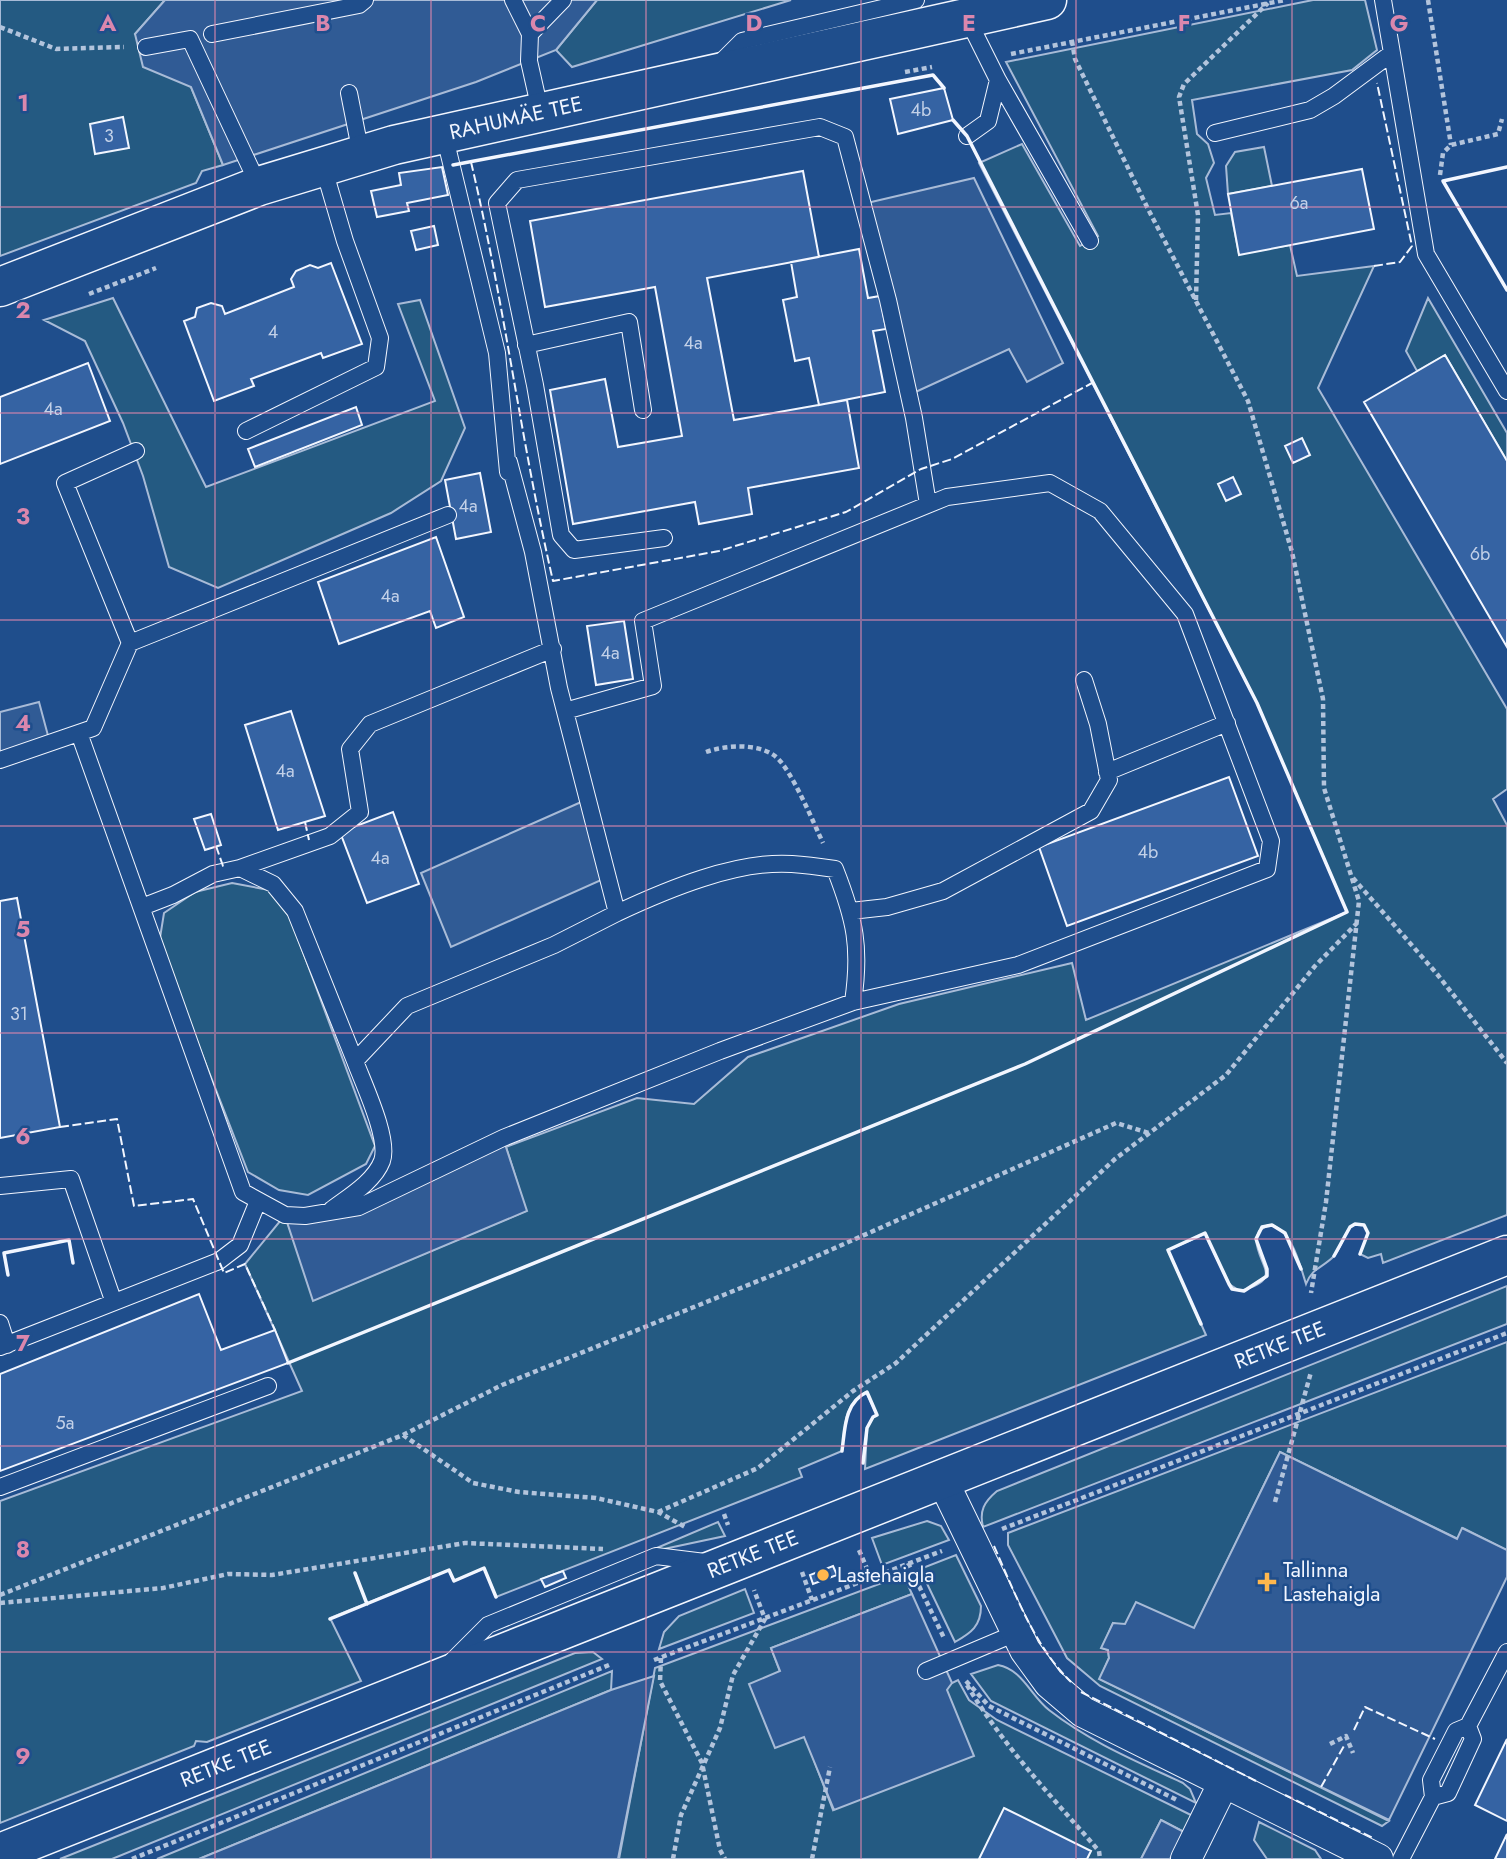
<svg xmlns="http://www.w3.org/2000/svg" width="1507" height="1859" viewBox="0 0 1507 1859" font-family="Jost,sans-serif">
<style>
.green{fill:#245a82;stroke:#a8bbd7;stroke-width:2}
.parking{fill:#305b95;stroke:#a8bbd7;stroke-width:2}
.building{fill:#3563a3;stroke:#f2f6ff;stroke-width:2}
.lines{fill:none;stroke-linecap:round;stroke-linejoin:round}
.lane-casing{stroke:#f2f6ff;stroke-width:18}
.street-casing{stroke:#f2f6ff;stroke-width:32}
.secondary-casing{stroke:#f2f6ff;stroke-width:41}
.path{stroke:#b3c4dc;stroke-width:4.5;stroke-dasharray:5 3.5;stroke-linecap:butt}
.lane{stroke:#1f4e8c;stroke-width:16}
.street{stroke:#1f4e8c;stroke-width:30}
.secondary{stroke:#1f4e8c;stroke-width:38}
.fence{stroke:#f2f6ff;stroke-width:2;stroke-dasharray:9 3.5;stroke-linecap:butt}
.wall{stroke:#f2f6ff;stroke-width:3.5}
.grid{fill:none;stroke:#da87ad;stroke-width:2;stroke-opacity:0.55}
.poi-dot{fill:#ffb74d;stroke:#1f4e8c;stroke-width:2.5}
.labels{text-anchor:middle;stroke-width:5;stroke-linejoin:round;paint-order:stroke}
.number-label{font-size:18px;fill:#c3d1e8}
.street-label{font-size:21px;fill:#f2f6ff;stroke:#1f4e8c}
.poi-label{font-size:21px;fill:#f2f6ff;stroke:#1f4e8c;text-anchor:start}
.grid-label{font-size:23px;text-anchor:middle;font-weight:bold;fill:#da87ad;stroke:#1f4e8c;stroke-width:5;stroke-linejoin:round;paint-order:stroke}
</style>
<rect width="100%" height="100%" fill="#1f4e8c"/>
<path class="green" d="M0 0H165L135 34 191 87 223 165 202 171 196 183 0 256Z
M597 0H791L572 67 556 50Z
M1313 0H1365L1377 50 1352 70 1192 100 1197 134 1208 144 1214 163 1206 178 1215 215 1231 213 1239 254 1290 245 1297 276 1374 266 1318 388 1507 709V789L1493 799 1507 825V1215L1383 1263 1381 1254 1368 1258 1360 1254 1368 1233 1364 1225 1355 1224C1343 1231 1343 1247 1333 1257 1322 1268 1312 1268 1306 1284 1300 1265 1291 1226 1268 1225L1259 1231 1256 1239C1258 1268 1285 1278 1240 1291L1229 1284 1205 1234 1168 1250 1206 1335 865 1469 867 1428 873 1417 877 1415 866 1392C843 1403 845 1429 842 1451L799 1469 802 1477 496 1597 484 1568 454 1581 449 1570 330 1618 361 1681 207 1742 196 1741 194 1746 0 1823V1501L302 1391 245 1264 285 1215 314 1300 526 1211 506 1147 637 1098 694 1104 748 1057 899 1004 1072 963 1086 1020 1347 912 1257 703 979 163 1022 144 1080 246 1098 236 1006 62Z
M1264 147 1272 186 1228 194 1226 166 1235 152Z
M113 298 206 487 435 401 398 304 420 300 465 428 441 481 391 513 218 588 169 567 143 476 123 423 85 341 44 320Z
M1428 298 1507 433V461L1445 355 1417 371 1406 351Z
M232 883 269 890 290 917 375 1146 366 1164 308 1195 279 1190 248 1172 159 944 164 913 195 892Z
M1507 1286V1324L983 1527C979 1511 984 1502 997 1491Z
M1507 1342V1550L1463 1528 1458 1539 1280 1452 1194 1629 1122 1626 1113 1623 1102 1648 1108 1650 1109 1658 1100 1679 1389 1821 1382 1826 1100 1686 1067 1658 1008 1545V1533Z
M927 1521 941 1526 949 1540 882 1565 872 1538Z
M718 1522 725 1536 645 1553Z
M956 1555 981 1606C981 1626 971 1633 955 1642L920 1569Z
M895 1578 907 1583 912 1594 771 1648 833 1810 948 1685 958 1680 969 1700 997 1720 1193 1816 1184 1832 1161 1820 1141 1859H619L655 1668Z
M745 1589 754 1613 659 1649 664 1632 679 1616Z
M593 1652 602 1659 112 1859H60L575 1653Z
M998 1665C1022 1669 1031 1696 1049 1710 1090 1742 1136 1761 1183 1783L1190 1789 1196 1803 991 1701 971 1674Z
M612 1671 611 1690 199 1859H157Z
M1259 1822 1315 1850 1321 1859H1267L1254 1840Z"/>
<path class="parking" d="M165 0H597L556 50 476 82 223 165 191 87 143 67 135 34Z
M974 178 1063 363 1027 382 1009 349 909 395 867 203Z
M39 702 50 743 0 760V712Z
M588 799 608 877 451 947 421 873Z
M503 1138 527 1211 313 1301 285 1216 359 1207Z
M1280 1452 1457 1539 1462 1528 1507 1550V1577L1389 1820 1099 1679 1109 1658 1108 1650 1101 1648 1113 1623 1125 1624 1136 1602 1194 1628Z
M912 1594 952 1683 947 1690 974 1756 834 1810 804 1737 775 1748 749 1684 780 1671 771 1648Z
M654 1676 618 1859H199L611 1690Z
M1161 1820 1184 1832 1170 1859H1141Z"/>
<path class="building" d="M944 88 953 120 898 134 890 99Z
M123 117 129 148 95 154 90 124Z
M442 167 448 195 407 203 409 211 377 217 371 191 401 185 399 173Z
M1362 169 1374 229 1239 255 1228 194Z
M803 171 819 257 707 278 734 420 847 400 859 468 748 488 752 514 699 524 695 502 573 524 550 390 605 379 618 447 682 436 655 287 545 307 530 221Z
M434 226 438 245 416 250 411 231Z
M859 249 868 298 880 296 886 329 873 331 885 392 819 405 809 358 795 361 783 300 797 297 791 262Z
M331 263 362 344 323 358 321 353 251 379 254 386 214 401 184 321 195 317 197 308 211 303 222 306 225 314 294 287 291 279 296 271 310 265 318 268Z
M1445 355 1507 461V647L1364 402Z
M88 363 110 421 0 464V397Z
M356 407 362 425 255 467 248 449Z
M1302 438 1310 455 1293 463 1285 446Z
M480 473 491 532 456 539 445 480Z
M1233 477 1241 494 1226 501 1218 484Z
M436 537 464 617 436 628 430 611 339 644 318 582Z
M624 621 633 679 596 685 587 626Z
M291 711 325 816 278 830 245 725Z
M1229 777 1258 856 1067 926 1039 847Z
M393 812 419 884 367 903 340 832Z
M211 814 221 845 205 850 194 819Z
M17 898 60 1127 0 1138V901Z
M199 1294 221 1350 275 1330 288 1363 0 1471V1374Z
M833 1566 837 1575 813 1584 810 1575Z
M563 1571 566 1578 545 1587 541 1579Z
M1507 1739V1821L1475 1805Z
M1004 1808 1091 1851 1087 1859H979Z
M1507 1834V1859H1495Z"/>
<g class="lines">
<g class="lane-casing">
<path id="lane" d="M513 0 530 34
M1383 0 1426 254 1507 391
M212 34 359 5 365 0
M146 47 190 39 259 186
M719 64 742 41 916 0
M998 80 1090 241
M349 93 361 154
M540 110 529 61 530 34 563 0
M1215 133 1310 110 1334 96 1392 53
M444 134 497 353 508 472
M967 136 988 121 998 80 967 18
M526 345 629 322 643 410
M246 431 376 367 380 338 345 241 323 166
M664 538 574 550 561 535 535 385 497 203 517 180 820 127 845 137 888 300 914 418 928 504
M130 643 65 483 136 451
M79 733 243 1192 285 1215 305 1216 359 1207 503 1138 720 1051 853 1002 1018 965 1267 869 1271 841 1185 614 1100 511 1050 483 947 497 643 621 653 686 565 711
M0 760 93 728 130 643 448 515
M1107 772 1227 723
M240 868 330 836 360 812 350 749 370 724 553 649
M142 907 173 895 213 874 240 868 273 884 295 911 355 1061
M851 911 887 907 943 891 1091 811 1109 780 1098 724 1084 680
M617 913C666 890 737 860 792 864 806 865 821 867 835 869 855 920 861 947 853 1002
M0 1186 71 1179 113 1300
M331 1210C348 1197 374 1182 382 1161 390 1139 363 1083 355 1061L407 1006 554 945 617 913 559 688 533 552 509 462
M0 1323 7 1345
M0 1347 219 1261 240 1245 258 1201
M0 1487 268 1386
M452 1661 488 1625 656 1556 705 1562
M926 1671 1016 1633
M1433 1797 1448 1793 1473 1739 1468 1726
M1401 1859 1433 1797 1431 1780 1456 1731 1468 1726 1507 1652"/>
</g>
<g class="street-casing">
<path id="street" d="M942 1479 1025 1650 1049 1683 1083 1712 1378 1859
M1186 1859 1223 1784"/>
</g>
<g class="secondary-casing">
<g id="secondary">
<path id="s1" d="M0 287 259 186 394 145 1047 0"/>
<path id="s2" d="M0 1853 1507 1255"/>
</g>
</g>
<path class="path" d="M1428 0 1451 145
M0 27 56 49 124 47
M1072 41 1075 59 1147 207 1248 401 1292 552 1323 699 1324 788 1359 901 1326 1202 1311 1293
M1011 54 1285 0
M905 72 932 67
M1440 175 1443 153 1451 145 1498 134 1502 119
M89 294 156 268
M1196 300 1198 215 1179 97 1184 84 1268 3
M706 752C726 745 757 743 775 756 791 768 814 824 823 843
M1353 878 1437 974 1507 1063
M403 1435 473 1483 519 1492 596 1498 658 1512 687 1528
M1275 1502 1311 1372
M658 1512 758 1468 853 1391 896 1363 1115 1159 1226 1075 1315 966 1357 923
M724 1514 728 1525
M1002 1529 1507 1333
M859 1550 871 1578
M908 1563 944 1638
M802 1572 812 1600
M0 1595 403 1435 502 1385 790 1268 1116 1123 1149 1133
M0 1603 163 1588 228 1574 272 1575 465 1543 603 1549
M661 1658 660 1681 702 1763 720 1850 725 1859
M654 1660 942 1551
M966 1681 989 1706 1179 1801
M967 1685C1004 1747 1052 1797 1099 1851L1100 1859
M1330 1744 1346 1736 1353 1753
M132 1859 609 1665
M673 1859 681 1815 720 1728 733 1675 765 1619 754 1590
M812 1859 830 1767"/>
<use href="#lane" class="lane"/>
<use href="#street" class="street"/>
<use href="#secondary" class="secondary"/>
<path class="fence" d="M471 162C504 301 521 442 553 581L719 551 846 512 921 469 952 459 1092 383
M1374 266 1400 262 1412 246 1377 83
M305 822 309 840
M216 846 223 866H226
M60 1127 117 1119 134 1206 193 1199 224 1273 245 1264 275 1330
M994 1546C1015 1593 1034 1646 1071 1682
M1081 1692 1256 1781
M1354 1730 1365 1707 1435 1739
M1321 1787 1345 1744
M1285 1795 1373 1838"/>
<path class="wall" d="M453 165 933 75 944 88
M1507 167 1443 181 1507 290
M1334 1256 1350 1227 1355 1224 1364 1225 1368 1233 1360 1254
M8 1275 4 1253 69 1240 73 1263
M1201 1324 1168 1250 1205 1233 1229 1284 1232 1289 1244 1291 1267 1276V1269L1256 1239 1262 1227 1272 1225 1285 1233 1301 1269
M288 1363 1025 1064 1347 912 1257 703 967 136 953 120
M842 1451C845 1429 844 1403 867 1392L877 1415 873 1417 867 1428 863 1463
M355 1573 367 1604
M330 1619 449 1570 454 1581 484 1568 496 1597"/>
</g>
<path class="grid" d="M215 0V1859M431 0V1859M646 0V1859M861 0V1859M1076 0V1859M1292 0V1859M0 207H1507M0 413H1507M0 620H1507M0 826H1507M0 1033H1507M0 1239H1507M0 1446H1507M0 1652H1507"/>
<g class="poi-dot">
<circle cx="823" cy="1575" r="7"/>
<path d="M1263.5 1571.5h7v7h7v7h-7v7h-7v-7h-7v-7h7z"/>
</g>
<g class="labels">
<g class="number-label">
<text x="921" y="116">4b</text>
<text x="109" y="142">3</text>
<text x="1299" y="209">6a</text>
<text x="273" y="338">4</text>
<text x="693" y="349">4a</text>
<text x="53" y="415">4a</text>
<text x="468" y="512">4a</text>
<text x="1480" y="560">6b</text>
<text x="390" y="602">4a</text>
<text x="610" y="659">4a</text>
<text x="285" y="777">4a</text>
<text x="1148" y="858">4b</text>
<text x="380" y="864">4a</text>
<text x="19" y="1020">31</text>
<text x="65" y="1429">5a</text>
</g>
<g class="street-label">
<text dy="7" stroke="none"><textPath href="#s1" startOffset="544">RAHUMÄE TEE</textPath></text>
<text dy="7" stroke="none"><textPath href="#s2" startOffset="1377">RETKE TEE</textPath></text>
<text dy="7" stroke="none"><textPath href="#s2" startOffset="810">RETKE TEE</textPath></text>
<text dy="7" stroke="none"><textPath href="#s2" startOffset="243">RETKE TEE</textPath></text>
</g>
<g class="poi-label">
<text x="1283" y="1577">Tallinna<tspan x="1283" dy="24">Lastehaigla</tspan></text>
<text x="837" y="1582">Lastehaigla</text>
</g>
</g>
<g class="grid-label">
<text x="108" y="31">A</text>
<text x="323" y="31">B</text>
<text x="538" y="31">C</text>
<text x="754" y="31">D</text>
<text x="969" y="31">E</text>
<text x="1184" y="31">F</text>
<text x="1399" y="31">G</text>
<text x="23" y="111">1</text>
<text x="23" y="318">2</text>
<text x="23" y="524">3</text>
<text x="23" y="731">4</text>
<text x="23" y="937">5</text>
<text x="23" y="1144">6</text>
<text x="23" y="1351">7</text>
<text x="23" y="1557">8</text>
<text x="23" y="1764">9</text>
</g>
</svg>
